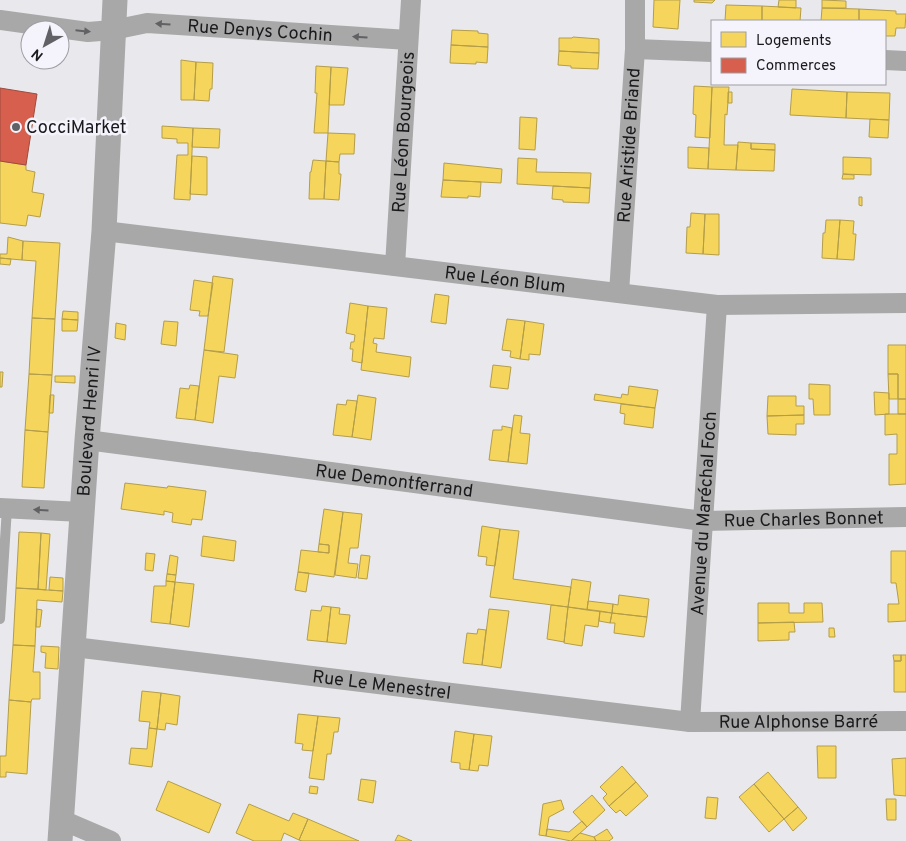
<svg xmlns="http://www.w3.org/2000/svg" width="906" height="841" viewBox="0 0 906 841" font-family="Overpass,sans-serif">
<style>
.homes{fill:#f6d55c;stroke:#b49d49}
.shops{fill:#d6604d;stroke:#9e4b3f}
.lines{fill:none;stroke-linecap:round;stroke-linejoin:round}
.service{stroke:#a8a8a9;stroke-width:10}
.minor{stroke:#a8a8a9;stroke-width:20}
.tertiary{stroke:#a8a8a9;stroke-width:25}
.oneway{fill:#616163}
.poi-dot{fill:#626266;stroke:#f5f4fd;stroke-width:2}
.labels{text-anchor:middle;stroke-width:5;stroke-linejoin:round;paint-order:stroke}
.street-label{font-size:18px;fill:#1a1a1d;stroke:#f5f4fd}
.poi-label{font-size:18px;fill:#1a1a1d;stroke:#f5f4fd;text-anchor:start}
</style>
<rect width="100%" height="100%" fill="#e9e9ed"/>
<path class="homes" d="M654 0H680L678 29 653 27Z
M694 0H715L712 3 694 2Z
M779 0H796V8L778 7Z
M822 0 846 1V8H822Z
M726 5 762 6V21H725Z
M762 6 801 8 800 21H762Z
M822 8 859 9V21H821Z
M859 9 896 11V14H906L905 28H896L895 36H885V21H859Z
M452 30 478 31V33L488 34V47L451 45Z
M573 37 599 39V53L559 51V38H572Z
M451 45 488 47 487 63 476 62V64L450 63Z
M559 51 599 53 598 69 571 68V66L558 65Z
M181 60 196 62 194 100H181Z
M196 62 213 63 212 89H210L209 101 194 100Z
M316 66 331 67 328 133H314L317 93H315Z
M331 67 348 68 344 105H329Z
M694 86 712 87 710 138 695 137 696 115 693 114Z
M712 87H729L727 115 725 114 724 145H738L736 170 708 169Z
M792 89 847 92 846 118 790 115Z
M728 92H732V103H728Z
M847 92 890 93 889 120 846 118Z
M520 117 537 118 535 150 519 149Z
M870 119 889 120 888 138 869 137Z
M162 126 193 128 190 200 174 199 177 155H188V143H177V139L162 138Z
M193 128 220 129 219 148 192 147Z
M328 133 355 134 354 154H340L339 162 326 161Z
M738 142 751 143V149L775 150 774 171 736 170Z
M751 143 775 144V150L751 149Z
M688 147 709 148 708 169 688 168Z
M192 156 207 157V195L190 194Z
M843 157 871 158V175L843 174Z
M518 158 537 159 536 172 591 173 590 188 517 184Z
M313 160 326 161 324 199H309L310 172H311Z
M0 161 26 165V170L35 172 32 192 44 194 40 217 28 215 26 226 0 223Z
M326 161 339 162V174H341L339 200 324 199Z
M444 163 502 169 501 183 443 180Z
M843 174 854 175V179H842Z
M443 180 481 182 480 197 468 196V198L441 197Z
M553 186 590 188 589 203 563 202V200L552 199Z
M859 197H862V206L859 205Z
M691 213 705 214 703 254 686 253 687 227H690Z
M705 214H719V255L703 254Z
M826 220H840L837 259 822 258 823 233H825Z
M840 220 854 221 853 234H856L854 260 837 259Z
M8 237 23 241 22 260 0 258V254H7Z
M23 241 60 243 55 319 32 318 36 261 22 260Z
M0 258 11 259 10 265 0 264Z
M213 276 233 279 224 352 204 350Z
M194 280 213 283 208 316H199L200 311 190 310Z
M435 294 449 296 446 324 431 322Z
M350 303 368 306 362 363 352 361 353 349H350L351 342H354L355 335 346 333Z
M368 306 387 308 384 339 374 338 373 343 377 344 376 352 411 357 409 377 361 370Z
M63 311 78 312V320L62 319Z
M32 318 55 319 52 375 29 374Z
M62 319 78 320 77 331H62Z
M507 319 525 321 520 359 510 357 511 351 502 350Z
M164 321 178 322 176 346 161 344Z
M525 321 544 324 540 355 529 354V360L520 359Z
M116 323 126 325 125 340 115 338Z
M888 345H906V399H898V374H888Z
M204 350 238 355 235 378 219 376 213 423 195 420Z
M493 365 511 367 508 389 490 387Z
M0 372H3L2 387H0Z
M29 374 52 375 48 432 25 430Z
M888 374H898V399H889Z
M55 376H75V383L55 382Z
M809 384 830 385V415H814L813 399H809Z
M190 385 199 386 195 420 176 418 180 388 189 389Z
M629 386 658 390 655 408 594 400 595 394 621 398 622 394 628 395Z
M874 392 889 393V414L875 415Z
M50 395H54L53 413H49Z
M358 395 376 398 371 440 352 437Z
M768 396H796V406H804V415L767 416Z
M898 399H906V414H898Z
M347 400 357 401 352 437 333 435 337 404 346 405Z
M621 404 655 408 653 428 624 424 625 414 620 413Z
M885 414H906V484L889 485V454H897V434L885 435Z
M514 415 522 416 520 433 530 434 527 464 508 462Z
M804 415V424H796V435L768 434 767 416Z
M502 426 512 428 508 462 489 460 493 430H502Z
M25 430 48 432 44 488 22 487Z
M125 483 167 488 168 486 206 491 202 520 192 519 191 525 172 522 173 513 164 511V515L121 509Z
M324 509 343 512 334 577 298 572 301 550 329 553V545L319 544Z
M343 512 362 514 358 548H350L348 563 358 564 356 578 335 575Z
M482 526 500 529 495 566 486 565 487 557 478 556Z
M500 529 519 531 513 579 571 587 568 607 490 597Z
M19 532 41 533 38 589 16 588Z
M41 533 50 534 46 590 38 589Z
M203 536 236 541 234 561 201 556Z
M319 544 329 545V553L318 552Z
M891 551H906V621L888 622V604H899L896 583H891Z
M146 553 155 554 153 571 145 570Z
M170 555 178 557 176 575 167 574Z
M361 555 370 556 367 579 358 578Z
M298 572 309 573 306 592 295 590Z
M167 574 176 575 175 582 166 581Z
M50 577 63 578V591L49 590Z
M572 579 591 582 587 610 568 607Z
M166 581 175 582 170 624 151 622 154 586H166Z
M175 582 194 584 189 627 170 624Z
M16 588 63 591 62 602 37 600 35 646 13 645Z
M619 595 649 599 647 617 612 613 613 604 618 605Z
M588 601 613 604 612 613 587 610Z
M758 603H789V613H804V603H822L823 622 758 623Z
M551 605 568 607 564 642 547 639Z
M322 606 331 607 327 642 307 640 311 610 321 611Z
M331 607 340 608 339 614 350 615 346 644 327 642Z
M568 607 600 611 598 627 585 625 582 646 564 643Z
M37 609 42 610 40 627H36Z
M489 609 509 611 501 668 482 665Z
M600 611 612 613 610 623 599 621Z
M612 613 647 617 644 637 614 633 615 623H610Z
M794 622 795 632H789V640L758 641V623Z
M829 628H834L835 637H829Z
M478 629 486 630 482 665 463 663 467 633 477 634Z
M13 645 35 646 33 672H40V699H32L31 702 9 700Z
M41 646 59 647 58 669 45 668 46 653 41 652Z
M893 655H901V661H894Z
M901 655H906V692H894V661H901Z
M142 691 161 693 157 729 149 728 150 722 139 721Z
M161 693 180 696 177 725 166 723 165 730 157 729Z
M9 700 31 702 27 774 6 772V777H0V756H6Z
M298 714 318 716 313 751 302 750 303 744 295 743Z
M318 716 340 718 338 732H334L331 754H327L324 780 309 778Z
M149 728 157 729 152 767 129 764 131 748 147 749Z
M455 731 474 734 469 770 460 769V763L451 762Z
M474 734 492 736 488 766 479 765 478 771 469 770Z
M817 746H836V778H818Z
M906 758V796L894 795 892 759Z
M622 766 636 782 609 806 603 798 607 794 600 787Z
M768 772 798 807 784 819 754 784Z
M361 779 376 781 373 803 358 800Z
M168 781 221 804 209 833 156 810Z
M636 782 648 796 626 816 620 810 616 813 609 806Z
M754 784 784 819 769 832 739 797Z
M310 786 318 787 317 794 309 793Z
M592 795 605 810 587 827 573 812Z
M707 797 718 798 716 819 705 818Z
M886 799H896V820H887Z
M561 800 564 809 549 817 546 836 539 835 543 804Z
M249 804 289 821 293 813 308 819 299 840 284 833 281 841H254L236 833Z
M798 807 807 818 793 831 784 819Z
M308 819 359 841H302L299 840Z
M582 821 587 827 571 841 546 836 547 829 569 832Z
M607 829 613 838 609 841H596L594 837Z
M580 833 594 837 596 841H571Z
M398 835 412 841H395Z"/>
<path class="shops" d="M0 88 37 94 26 165 0 161Z"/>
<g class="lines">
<path class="service" d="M0 619 7 508"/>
<g class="minor">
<path id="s1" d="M0 20 88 32 113 30 147 23 408 40"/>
<path d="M635 49 712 52"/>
<path d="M885 60 906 61"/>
<path id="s2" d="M104 231 717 305 906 303"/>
<path id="s3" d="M395 266 411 0"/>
<path id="s4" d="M619 293 635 49V0"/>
<path id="s5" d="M87 440 703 521 906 517"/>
<path d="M0 508 82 512"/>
<path id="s6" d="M74 647 690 722 906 721"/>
<path id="s7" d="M690 722 717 305"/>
<path d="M62 820 111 841"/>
</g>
<path class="tertiary" id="s8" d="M60 841 87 440 104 231 115 0"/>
</g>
<defs><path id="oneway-solid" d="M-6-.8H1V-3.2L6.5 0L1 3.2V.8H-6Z" transform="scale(1.25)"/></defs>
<g class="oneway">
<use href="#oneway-solid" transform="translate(163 24) rotate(-176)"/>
<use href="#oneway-solid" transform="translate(83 31) rotate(6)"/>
<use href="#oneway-solid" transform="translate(360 37) rotate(-176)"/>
<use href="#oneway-solid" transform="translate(41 510) rotate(-177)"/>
</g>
<circle class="poi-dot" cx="16" cy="127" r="5"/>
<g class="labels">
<g class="street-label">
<text dy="6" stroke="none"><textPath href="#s1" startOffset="262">Rue Denys Cochin</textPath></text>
<text dy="6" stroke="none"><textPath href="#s3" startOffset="134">Rue Léon Bourgeois</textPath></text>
<text dy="6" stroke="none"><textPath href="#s4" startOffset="148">Rue Aristide Briand</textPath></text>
<text dy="6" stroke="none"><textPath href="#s2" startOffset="404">Rue Léon Blum</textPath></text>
<text dy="6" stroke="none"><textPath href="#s8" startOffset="421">Boulevard Henri IV</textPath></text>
<text dy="6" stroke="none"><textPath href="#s5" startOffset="310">Rue Demontferrand</textPath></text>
<text dy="6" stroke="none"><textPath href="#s7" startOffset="209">Avenue du Maréchal Foch</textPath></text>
<text dy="6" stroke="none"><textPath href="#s5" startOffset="722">Rue Charles Bonnet</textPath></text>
<text dy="6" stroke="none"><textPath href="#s6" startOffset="310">Rue Le Menestrel</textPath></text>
<text dy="6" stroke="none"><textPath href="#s6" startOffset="729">Rue Alphonse Barré</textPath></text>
</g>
<g class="poi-label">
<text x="26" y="133">CocciMarket</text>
</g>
</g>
<rect x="711" y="20" width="175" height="65" fill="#f5f4fd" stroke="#9d9da3"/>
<rect x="721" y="32" width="25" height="15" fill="#f6d55c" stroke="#9d9da3"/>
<text x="756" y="45" font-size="15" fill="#1a1a1d">Logements</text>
<rect x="721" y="58" width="25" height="15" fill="#d6604d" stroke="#9d9da3"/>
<text x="756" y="70" font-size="15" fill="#1a1a1d">Commerces</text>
<g transform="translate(45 45) rotate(219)"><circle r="24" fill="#f5f4fd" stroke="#9d9da3"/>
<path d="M0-4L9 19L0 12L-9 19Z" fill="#626266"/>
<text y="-8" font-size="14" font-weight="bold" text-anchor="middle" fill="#1a1a1d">N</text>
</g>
</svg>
